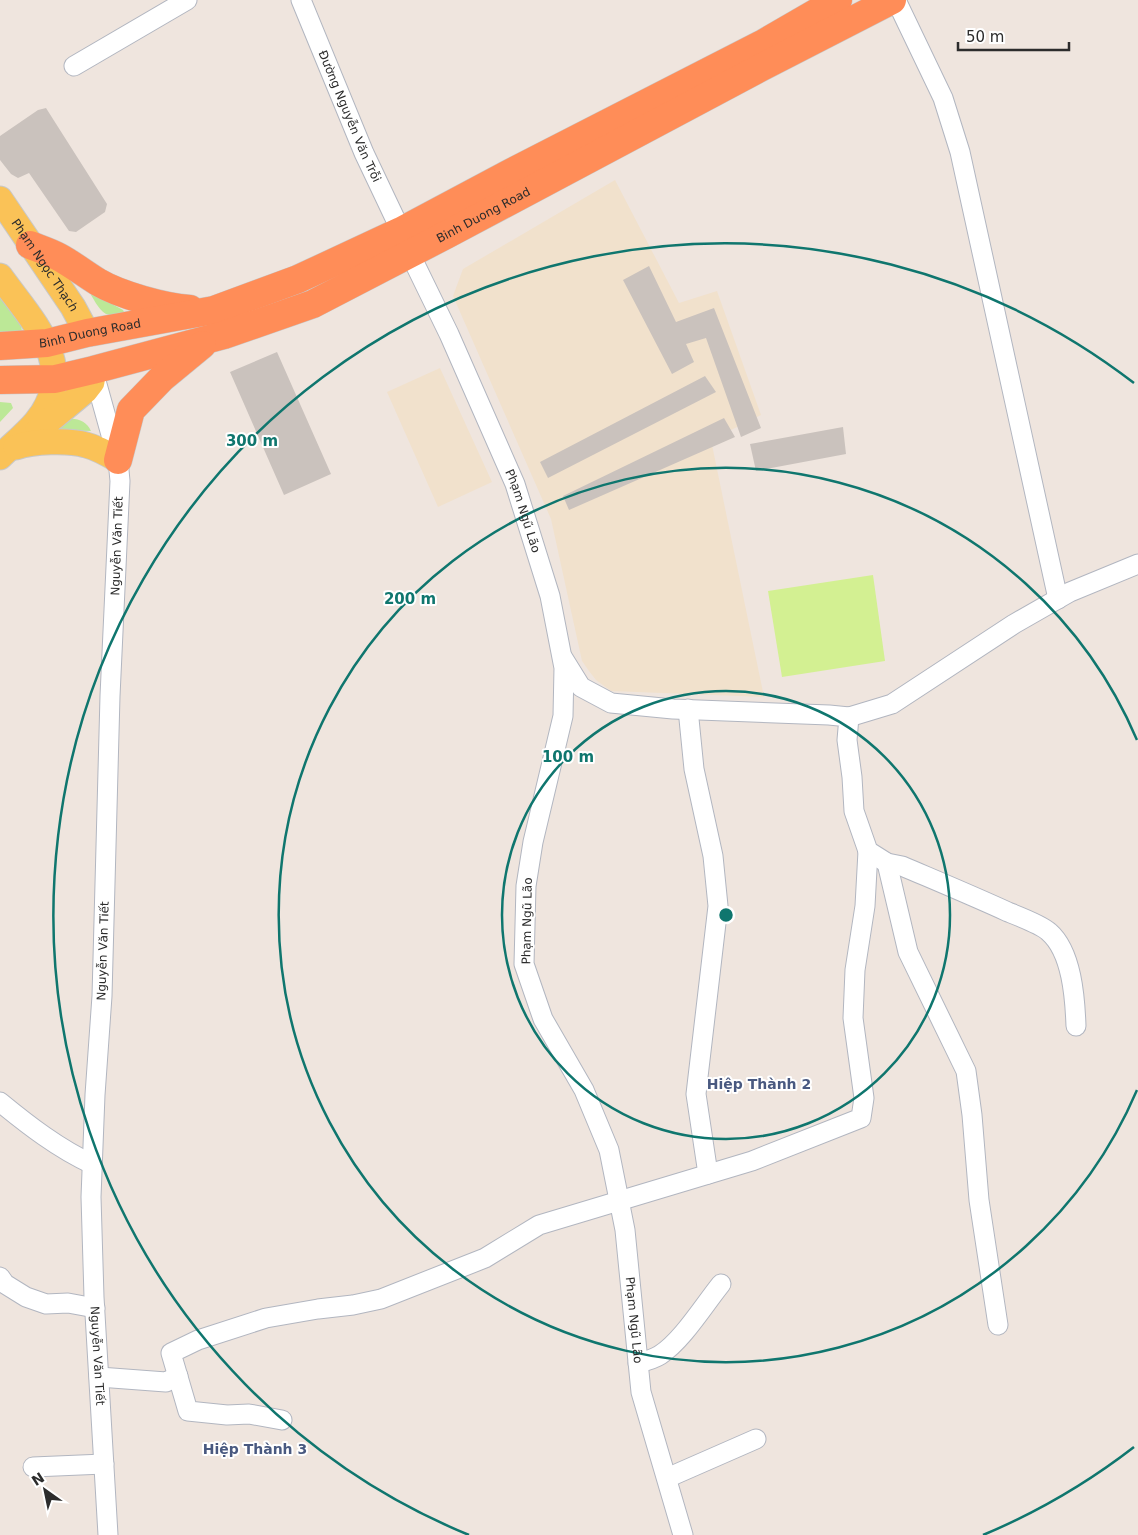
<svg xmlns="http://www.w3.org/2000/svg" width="1138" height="1535" viewBox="0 0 1138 1535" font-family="'DejaVu Sans',sans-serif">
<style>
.education{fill:#f1e1cc}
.green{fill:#bce897}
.pitch{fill:#d3f092}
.building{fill:#cac2bd}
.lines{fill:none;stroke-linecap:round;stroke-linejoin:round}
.minor-casing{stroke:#b2b6c0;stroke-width:21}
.major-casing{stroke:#c8c8c8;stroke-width:27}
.highway-casing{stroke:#c8c8c8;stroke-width:29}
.minor{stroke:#fff;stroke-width:19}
.major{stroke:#fac257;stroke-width:25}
.highway{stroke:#ff8d58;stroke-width:28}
.ring{fill:none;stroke:#0f766e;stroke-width:2.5}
.labels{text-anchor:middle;stroke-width:4;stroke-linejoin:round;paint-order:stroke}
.street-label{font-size:12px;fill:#2c2c2c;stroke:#fff}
.neighbourhood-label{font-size:14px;font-weight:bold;fill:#495980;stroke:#fff}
.centre{fill:#0f766e;stroke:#fff;stroke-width:2.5}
.ring-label{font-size:15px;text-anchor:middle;font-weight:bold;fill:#0f766e;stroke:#fff;stroke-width:4;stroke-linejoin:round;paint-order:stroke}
</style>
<rect width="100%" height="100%" fill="#efe5de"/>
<path class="education" d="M615 180 679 303 717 291 761 415 711 440 764 697 611 691 596 680 589 671 582 661 551 519 453 296 463 269Z
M440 368 492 482 438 507 387 392Z"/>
<path class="green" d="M92 293 123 310 124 312C105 321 100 310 91 295Z
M0 296 21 326 22 331 0 335Z
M0 402 11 403 13 408 0 422Z
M69 419C78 418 87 422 91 431L55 430Z"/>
<path class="pitch" d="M873 575 885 661 782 677 768 591Z"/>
<path class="building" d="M46 108 107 204 105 212 76 232 69 231 29 173 18 178 11 174 0 160V136L38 110Z
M649 266 676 322 714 308 761 428 741 437 706 338 686 344 694 362 672 374 623 280Z
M277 352 331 474 284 495 230 372Z
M705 376 716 392 548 478 540 462Z
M724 418 735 437 569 510 563 496Z
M843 427 846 454 756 471 750 444Z"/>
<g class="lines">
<g class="minor-casing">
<g id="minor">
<path id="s1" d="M301 0 364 153 401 231"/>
<path d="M896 0 943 98 960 152 1058 599"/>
<path d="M74 66 187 0"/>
<path id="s2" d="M410 254 449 334 515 484 550 596 564 668 563 716 533 842 526 886 524 964 543 1019 584 1090 609 1150 625 1230 641 1392 683 1535"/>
<path id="s3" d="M93 370 118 460 120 481 110 696 102 996 95 1095 91 1197 94 1297 108 1535"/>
<path d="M563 658 581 687 611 703 673 709 829 715 849 717 847 740 852 777 854 811 868 851 887 863 902 866C937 881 973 896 1008 912 1018 916 1042 925 1049 932 1072 952 1075 998 1076 1026"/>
<path d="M688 709 694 769 713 856 718 906 696 1094 708 1174"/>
<path d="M849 717 892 704 1014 624 1070 592 1138 564"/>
<path d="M887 863 908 952 966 1071 972 1115 979 1200 998 1325"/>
<path d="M0 1102C28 1125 59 1149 92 1164"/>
<path d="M0 1277 5 1284 26 1297 46 1304 68 1303 95 1308"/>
<path d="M638 1363C646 1361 654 1359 660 1355 682 1341 704 1305 721 1284"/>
<path d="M99 1377 166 1382 178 1376"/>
<path d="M282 1420 249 1414 227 1415 188 1411 171 1353 198 1340 266 1318 318 1309 353 1305 381 1299 485 1258 539 1225 752 1161 861 1118 864 1098 853 1018 855 970 865 906 868 851"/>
<path d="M33 1467 104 1464"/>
<path d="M667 1478 756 1439"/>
</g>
</g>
<g class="major-casing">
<g id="major">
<path id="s4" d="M0 199 73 307 87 333"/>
<path d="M0 276C32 321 81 367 36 422 25 435 12 445 0 457"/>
<path d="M38 430 85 391 92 382 93 370"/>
<path d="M16 447C33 441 69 440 86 445 98 448 108 454 118 460"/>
</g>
</g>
<g class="highway-casing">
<g id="highway">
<path d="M30 245C40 249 50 252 59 257 72 264 85 274 98 282 120 295 164 307 190 309"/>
<path id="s5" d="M0 346 47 343 87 333 214 310 298 279 401 231 508 174 762 44 838 0"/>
<path id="s6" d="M0 380 55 379 93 370 224 335 313 304 446 235 760 68 892 0"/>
<path d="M118 460 131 410 162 378 202 345"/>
</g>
</g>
<use href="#minor" class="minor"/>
<use href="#major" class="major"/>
<use href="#highway" class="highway"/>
</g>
<g class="ring">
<circle cx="726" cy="915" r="224"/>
<path d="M1137 1090A447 447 0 1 1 1137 740"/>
<path d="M1134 1447A671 671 0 0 1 983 1535M469 1535A671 671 0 1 1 1134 383"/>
</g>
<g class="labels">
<g class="street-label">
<text dy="4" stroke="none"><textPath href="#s1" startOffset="126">Đường Nguyễn Văn Trỗi</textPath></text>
<text dy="4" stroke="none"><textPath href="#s6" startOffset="516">Binh Duong Road</textPath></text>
<text dy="4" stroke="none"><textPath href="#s4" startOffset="80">Phạm Ngọc Thạch</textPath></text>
<text dy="4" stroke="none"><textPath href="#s5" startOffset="91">Binh Duong Road</textPath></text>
<text dy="4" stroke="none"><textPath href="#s2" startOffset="281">Phạm Ngũ Lão</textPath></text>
<text transform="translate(117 546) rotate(-88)" y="4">Nguyễn Văn Tiết</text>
<text transform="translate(527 921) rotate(-89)" y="4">Phạm Ngũ Lão</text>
<text transform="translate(103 951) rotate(-88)" y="4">Nguyễn Văn Tiết</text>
<text dy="4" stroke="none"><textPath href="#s2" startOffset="1121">Phạm Ngũ Lão</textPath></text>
<text dy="4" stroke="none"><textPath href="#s3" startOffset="990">Nguyễn Văn Tiết</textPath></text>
</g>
<g class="neighbourhood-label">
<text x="759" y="1089">Hiệp Thành 2</text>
<text x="255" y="1454">Hiệp Thành 3</text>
</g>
</g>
<circle cx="726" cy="915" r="8" class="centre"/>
<g class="ring-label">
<text x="252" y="446">300 m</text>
<text x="410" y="604">200 m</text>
<text x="568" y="762">100 m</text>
</g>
<g transform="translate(45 1490) rotate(327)" stroke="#ffffff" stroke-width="4" paint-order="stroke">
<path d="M0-4L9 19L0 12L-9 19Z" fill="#2c2c2c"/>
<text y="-8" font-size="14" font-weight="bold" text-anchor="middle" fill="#2c2c2c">N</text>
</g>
<path d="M958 42v8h111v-8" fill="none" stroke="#2c2c2c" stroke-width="2.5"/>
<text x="966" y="42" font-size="15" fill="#2c2c2c" stroke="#ffffff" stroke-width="4" paint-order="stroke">50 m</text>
</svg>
